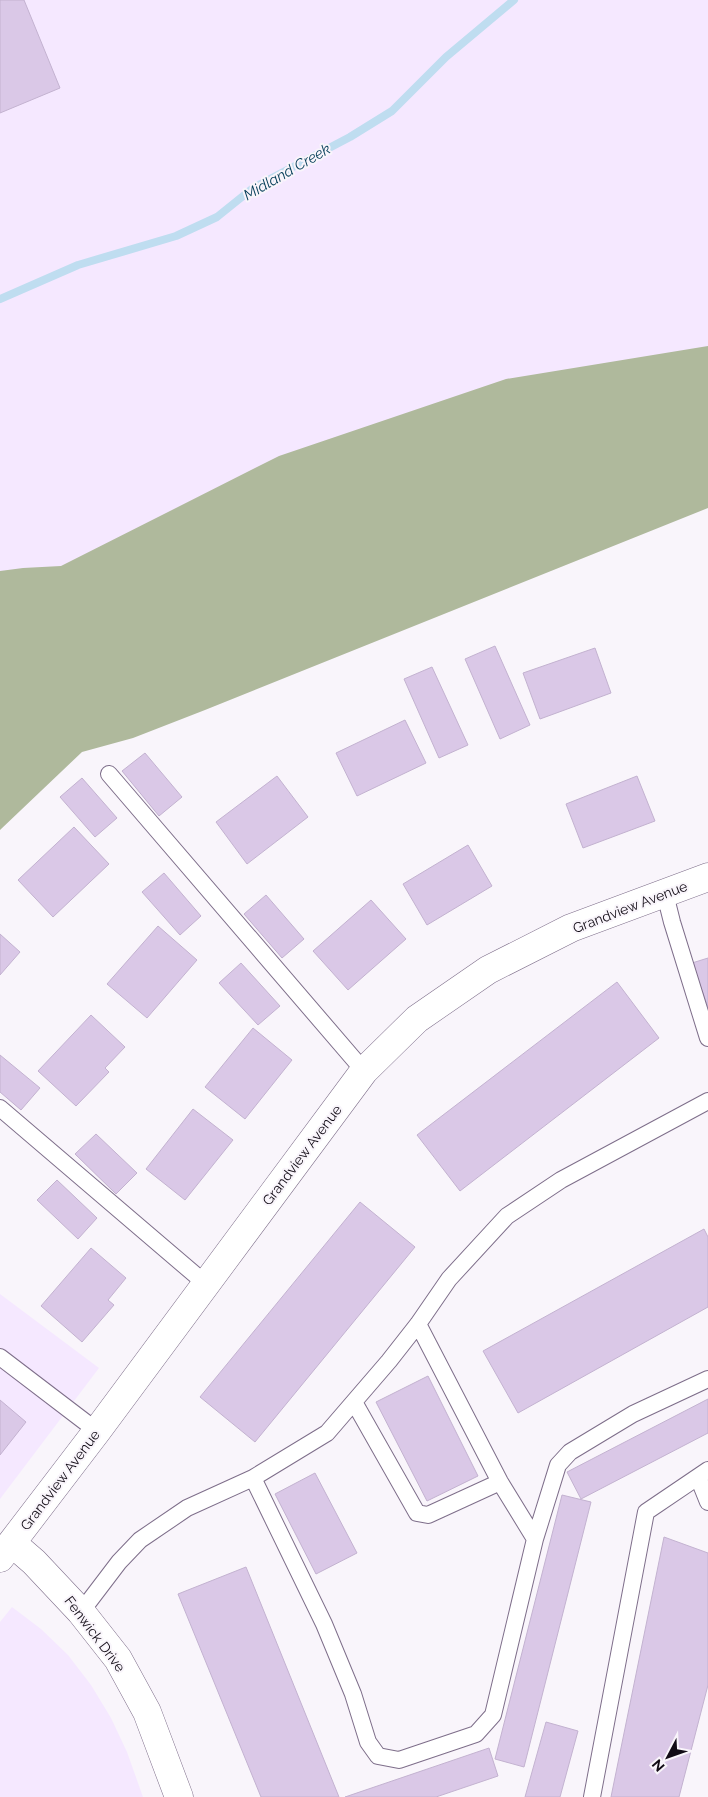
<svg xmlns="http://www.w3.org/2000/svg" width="708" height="1797" viewBox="0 0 708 1797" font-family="Raleway,sans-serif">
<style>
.built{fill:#f5e8ff}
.forest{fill:#afb99c}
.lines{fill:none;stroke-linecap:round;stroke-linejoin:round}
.stream{stroke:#bfddf0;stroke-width:8}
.building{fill:#dac8e7;stroke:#c3b2d0}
.service-casing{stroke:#7e6e8a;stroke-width:18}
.minor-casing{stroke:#7e6e8a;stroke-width:29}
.service{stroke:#fff;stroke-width:16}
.minor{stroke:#fff;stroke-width:28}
.labels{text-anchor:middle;stroke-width:4;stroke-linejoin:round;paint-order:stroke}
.street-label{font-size:14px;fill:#110b15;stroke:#f9f5fb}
.water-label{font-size:15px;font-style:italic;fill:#013b56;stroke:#f9f5fb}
</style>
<rect width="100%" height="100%" fill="#f9f5fb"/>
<path class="built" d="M0 0H708V357L397 469 0 807Z
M0 1294 99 1368 0 1499Z
M12 1607 41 1629 68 1655 91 1685 111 1718 127 1752 143 1797H0V1622Z"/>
<path class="forest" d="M708 346V508L205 710 133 738 82 752 0 830V571L23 568 61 566 279 456 506 379Z"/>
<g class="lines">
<path class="stream" d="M0 299 78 265 176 236 217 217 253 188 350 137 392 111 446 57 514 0"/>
</g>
<path class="building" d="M0 0H24L60 88 0 113Z
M495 646 530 725 500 739 465 659Z
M595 648 611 693 540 719 523 673Z
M432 667 468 745 439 758 404 679Z
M405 720 426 763 357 796 336 753Z
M145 753 182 797 159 816 122 771Z
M277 776 308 817 247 864 216 822Z
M637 776 655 821 583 848 566 804Z
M82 778 117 818 95 837 60 797Z
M74 827 109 864 53 917 18 880Z
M468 845 492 886 427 925 403 884Z
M164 873 201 916 180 935 142 892Z
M266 895 304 939 282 958 244 914Z
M371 900 406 939 348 990 313 951Z
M158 926 197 960 147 1018 107 984Z
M0 934 20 952 0 975Z
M708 958V1007L692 963Z
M241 963 280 1006 258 1025 219 983Z
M617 982 659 1038 460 1191 417 1135Z
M91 1015 125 1047 105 1068 109 1072 76 1106 38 1071Z
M253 1028 292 1060 245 1119 205 1087Z
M0 1055 40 1088 21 1110 0 1092Z
M193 1109 233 1140 185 1200 146 1169Z
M96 1134 137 1173 116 1194 75 1154Z
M57 1180 97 1218 78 1239 37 1200Z
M360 1202 415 1247 255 1442 200 1397Z
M704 1229 708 1237V1307L518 1413 483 1351Z
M91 1248 126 1278 108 1300 114 1305 82 1342 41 1306Z
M428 1376 478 1476 427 1501 376 1402Z
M708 1399V1433L581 1499 567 1472Z
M0 1400 26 1422 0 1455Z
M315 1473 357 1553 316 1574 275 1494Z
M562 1495 591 1502 524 1767 495 1759Z
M664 1537 708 1553V1685L679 1797H611Z
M246 1567 339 1797H261L178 1594Z
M546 1722 578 1731 560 1797H525Z
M489 1748 498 1776 436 1797H345Z"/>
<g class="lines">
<g class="service-casing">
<path id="service" d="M109 774 364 1071
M665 894 672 922 708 1038
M0 1108 206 1284
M0 1357 97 1431
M354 1402 417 1513 428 1515 500 1482
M698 1477 708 1502
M253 1478 324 1624 353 1694 368 1742 378 1756 399 1760 476 1734 493 1715 535 1539 500 1482 418 1324
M535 1539 558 1465 570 1452 633 1414 708 1379
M81 1612 119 1562 140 1540 187 1508 253 1478 327 1433 389 1361 418 1324 449 1279 507 1216 561 1180 708 1101
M592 1797 646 1512 708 1470"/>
</g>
<g class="minor-casing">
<path id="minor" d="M12 1543 34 1562 81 1612 118 1659 147 1712 179 1797
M0 1558 97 1431 364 1071 417 1019 488 970 571 928 708 877"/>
</g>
<use href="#service" class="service"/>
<use href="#minor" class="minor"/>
</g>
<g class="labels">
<g class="street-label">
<text transform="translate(630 907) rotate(-21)" y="5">Grandview Avenue</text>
<text transform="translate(302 1155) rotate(-53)" y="5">Grandview Avenue</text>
<text transform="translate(60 1480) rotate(-53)" y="5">Grandview Avenue</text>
<text transform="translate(95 1634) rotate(53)" y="5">Fenwick Drive</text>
</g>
<g class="water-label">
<text transform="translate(287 172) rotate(-30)" y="5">Midland Creek</text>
</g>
</g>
<g transform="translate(668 1757) rotate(229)" stroke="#f9f5fb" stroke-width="4" paint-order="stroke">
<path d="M0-4L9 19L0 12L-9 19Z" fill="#110b15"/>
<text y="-8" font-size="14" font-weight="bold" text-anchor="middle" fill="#110b15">N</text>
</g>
</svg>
